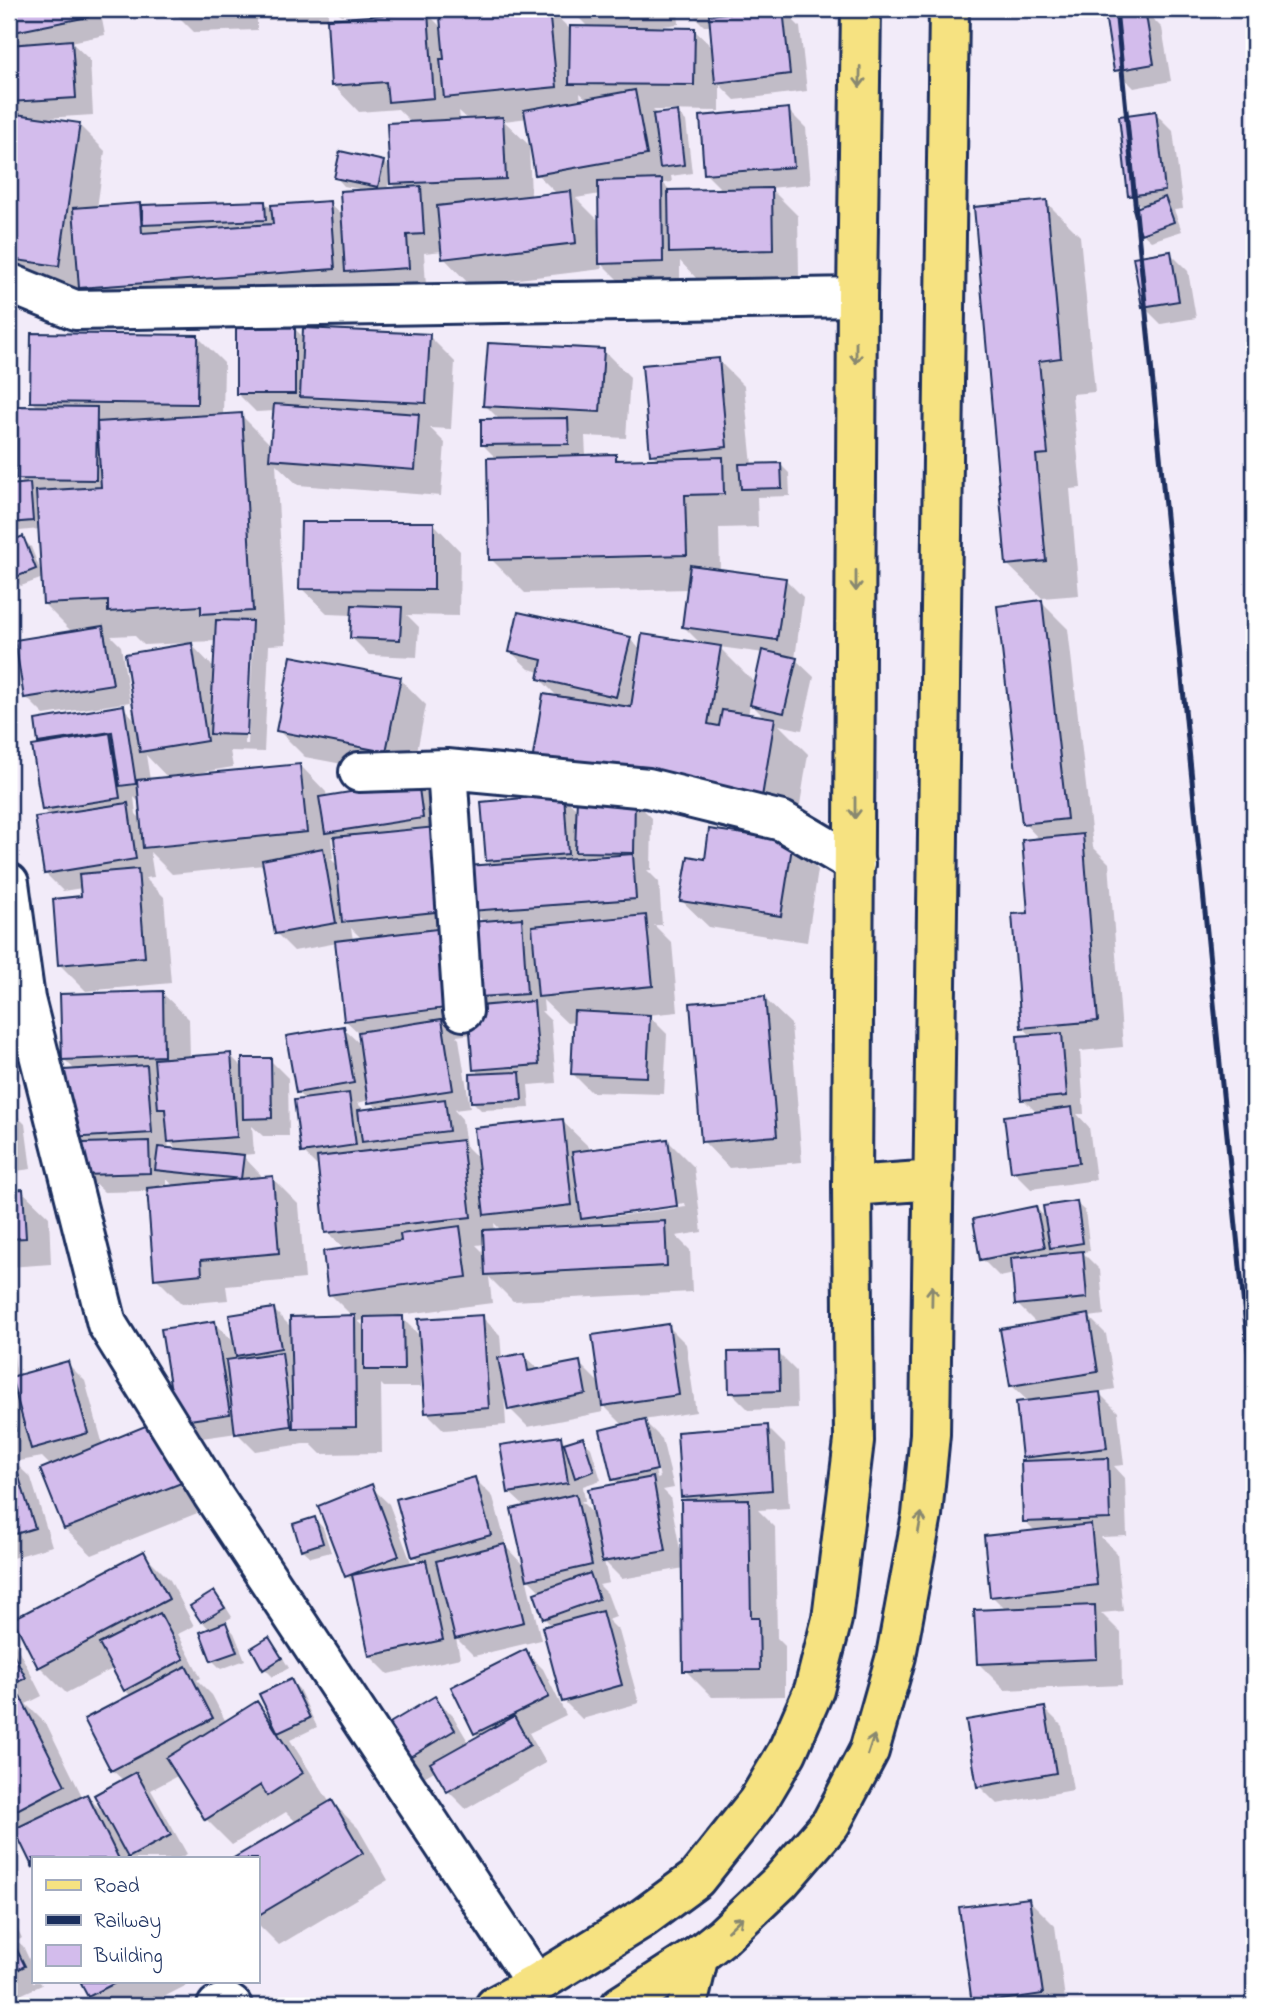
<svg xmlns="http://www.w3.org/2000/svg" width="1263" height="2015" viewBox="0 0 1263 2015" font-family="'Indie Flower',sans-serif">
<style>
.shadow{fill:#0003;fill-rule:evenodd}
.building{fill:#d3bcec;stroke:#1b2f5e;stroke-width:2}
.lines{fill:none;stroke-linecap:round;stroke-linejoin:round}
.street-casing{stroke:#1b2f5e;stroke-width:44}
.primary-casing{stroke:#1b2f5e;stroke-width:44}
.highway-casing{stroke:#1b2f5e;stroke-width:44}
.street{stroke:#fff;stroke-width:38}
.primary{stroke:#f6e281;stroke-width:38}
.highway{stroke:#f6e281;stroke-width:38}
.rail{stroke:#1b2f5e;stroke-width:5}
.oneway{stroke:#888870}
</style>
<rect width="100%" height="100%" fill="#f2ebf9"/>
<filter id="ink" filterUnits="userSpaceOnUse"><feTurbulence type="fractalNoise" baseFrequency=".0143" numOctaves="2"/><feDisplacementMap in="SourceGraphic" scale="14" xChannelSelector="R" yChannelSelector="G"/><feConvolveMatrix kernelMatrix="1 2 1 2 8 2 1 2 1" color-interpolation-filters="sRGB"/></filter>
<g filter="url(#ink)">
<path class="shadow" d="M9 9H100L105 35 71 42 90 60 93 115 45 118 79 125 105 151 97 208 139 204 142 207 265 202 274 212 329 203 343 216 364 190 344 186 336 177 383 162 391 170 412 123 398 109 359 112 333 85 428 14 443 29 442 18 549 9 572 31 589 28 570 9H678L679 24 653 27V29L694 30 714 49 711 26H704L687 9H817L818 18 793 20 800 27 807 91 735 100 720 85V111L653 110 658 115 676 113 675 111 686 121 692 173 671 176 672 182 663 183 672 192 723 191 706 174 788 110 806 128 811 184 770 188 798 216 799 276 697 279 680 261V279L619 281 601 263 602 269 470 285 444 258 443 251 424 253 426 286 364 290 360 285 361 295 107 314 9 281ZM580 93 588 100 581 101ZM459 111 469 120 460 121ZM528 118 537 174 557 194 531 197 529 145 504 121ZM389 181 397 189 387 190ZM600 194V229H598L597 219 576 198Z
M176 9H257V30L194 32 176 14Z
M257 9H328V19L268 20Z
M335 9H394L341 15Z
M1144 10 1162 28 1171 81 1134 88 1116 70Z
M1155 113 1173 131 1183 209 1174 210 1182 231 1151 241 1142 233V207L1130 195Z
M1046 202 1080 236 1095 392 1072 394 1081 488 1070 489 1079 595 1042 598 1007 564Z
M1170 253 1188 271 1196 318 1161 324 1143 306Z
M295 329 305 339 429 336 455 362 451 429 430 428 445 443 441 496 298 485 276 464 286 644 269 645 264 752 230 751 233 767 203 772V775L300 765 326 792 327 798 417 783 435 801 468 924 485 923 472 910 493 866 487 860 563 796 578 811V797L559 698 539 678 541 672 529 669 511 652 630 639 641 650 702 645 684 627 689 589 525 593 491 559 497 459 483 445 500 420 485 405 603 350 630 377 626 438 585 436 586 457 615 456 622 462 659 461 652 454 718 360 744 386 752 465 780 464 789 473 790 496 757 497 758 527 719 528 720 571 785 579 803 597 795 659 814 677 802 730 779 725 808 754 796 830 641 807 652 818 651 870H647L659 882 662 925H654L672 943 678 1012 648 1015 667 1034 664 1094 591 1092 573 1074 575 1022 567 1023 543 1000 544 1011H541L551 1021 556 1083 528 1085 530 1108 481 1110 473 1102 481 1076 475 1069 472 1034 456 1036 459 1039 470 1108 454 1110 462 1119 466 1146 480 1160 562 1121 589 1147V1151L668 1141 694 1167 702 1232 676 1236 690 1250 692 1292 513 1301 489 1277 492 1303 399 1315 421 1337 482 1317 500 1335 502 1359 524 1355 540 1370 579 1363 600 1384 668 1326 686 1344 696 1412 643 1420 662 1439 674 1488 663 1490 670 1497 682 1560H684L688 1501 683 1496 767 1427 785 1445 789 1508 758 1510 775 1527 777 1638 785 1646V1696L712 1697 685 1670 684 1568 622 1579 604 1561 609 1583 599 1585 607 1593 616 1617 608 1620 619 1631 639 1703 582 1719 564 1701 552 1626 544 1618 541 1592 526 1577 541 1640 474 1656 456 1638 460 1658 388 1674 370 1656 355 1584 347 1576 371 1487 389 1504 412 1565 421 1563 414 1556 475 1479 493 1497 507 1548 525 1567V1507L509 1492 560 1438 567 1444 582 1439 591 1448 601 1480 583 1486 585 1501H581L595 1516 620 1485 613 1479 624 1426 601 1403 603 1412 528 1427 510 1409 507 1392H504L506 1425 444 1430 426 1412 424 1374H421V1387H384L381 1384 382 1453 321 1454 310 1443 255 1451 237 1433 195 1439 177 1421 215 1323 236 1344 274 1310 292 1328 353 1317 330 1294 345 1250 327 1232 320 1169 303 1152 305 1100 297 1092 343 1028 362 1046 360 1034 345 1020 337 943 294 951 276 933 264 865 172 874 150 852 154 877 145 878 164 897 171 983 86 991 60 965 83 898 82 888 63 891 45 873 50 817 44 810 41 746 37 721 123 707 137 722 187 645V643L144 645 134 635 111 636 121 646 130 702 44 715 26 697 73 633 44 604 43 578 21 586 13 578 9 569V544L22 538 31 547 42 575 40 529 9 532V487L25 486 18 478 39 408 32 401 198 337 224 363 223 416 241 415 272 446 275 411 256 412 238 394ZM217 641 215 669 189 642ZM249 646H253L248 744H245ZM719 647 764 653 756 684ZM750 703 766 719 748 716ZM146 755 169 779 150 780ZM134 797 141 804 142 820 136 814ZM331 837 336 842 338 866 330 858H333ZM351 928 362 939 353 940ZM370 1100 378 1109 365 1111 357 1103ZM685 1203 686 1207 603 1218V1214ZM494 1223 502 1231H495ZM485 1244 486 1255 476 1245ZM365 1320 366 1328 358 1321ZM234 1352 242 1359 236 1360ZM648 1440H652L660 1478 657 1479Z
M434 524 460 551 459 616 407 615 419 627 417 657 369 655 351 637 353 615 328 614 301 588Z
M1041 602 1068 629 1093 847 1109 863 1123 1047 1080 1051 1084 1114H1077L1089 1127 1096 1180 1031 1189 1013 1171 1037 1113 1023 1099 1032 1037 1023 1027 1030 915 1040 840 1024 823Z
M400 679 426 705 412 777 305 757 278 730Z
M792 843 818 870 807 942 709 927 682 901Z
M162 993 189 1019 190 1058 230 1055 244 1069 270 1060 288 1078 289 1136H263L252 1126 254 1154 242 1155 261 1175 260 1179 272 1178 299 1205 305 1279 226 1286 228 1300 182 1304 156 1278 149 1191 104 1192 86 1175 85 1152 70 1137 76 1071 64 1059ZM168 1140 179 1151 169 1150ZM167 1179 174 1187 167 1188Z
M764 998 791 1024 802 1162 729 1168 703 1141Z
M9 1108 25 1124 31 1169 9 1172Z
M22 1191 49 1217 51 1264 9 1267V1192Z
M1076 1203 1085 1211 1090 1251 1082 1252 1100 1270 1104 1315 1089 1317 1106 1334 1115 1389 1098 1392 1118 1412 1124 1465 1114 1466 1125 1478 1127 1536 1101 1537 1117 1553 1123 1611 1101 1613 1121 1633 1122 1685 1005 1690 979 1664 1007 1611 992 1596 1036 1532 1025 1521 1029 1462 1023 1457 1029 1402 1012 1386 1037 1324 1017 1304 1014 1274 1000 1277 982 1259 1036 1208 1047 1219Z
M9 1334 11 1337 17 1377 67 1363 85 1381 103 1445 160 1423 210 1508 92 1555 65 1529 51 1466 42 1457 14 1462 31 1478 52 1546 9 1559Z
M778 1353 796 1371 797 1408 749 1410 731 1392Z
M315 1519 323 1528 331 1552 311 1557 302 1549Z
M143 1553 170 1580 194 1626 178 1634 201 1678 197 1680 212 1695 226 1722 256 1703 272 1719 291 1681 299 1689 317 1727 290 1740 330 1803 332 1802 358 1828 388 1880 279 1945 257 1923V1859H235L297 1823 286 1812 232 1845 206 1819 179 1775 151 1790 187 1854 177 1859H131L124 1852 127 1859H33V1864L17 1830 19 1829 9 1819V1636L14 1641 42 1696 26 1704 47 1725 83 1798 87 1796 106 1815 124 1781 112 1770 132 1697 125 1690 114 1668 66 1693 40 1667Z
M214 1593 222 1601 232 1617 224 1622 234 1633 245 1660 221 1669 212 1660 210 1630 202 1621Z
M269 1639 277 1648 289 1668 273 1677 265 1669Z
M525 1651 543 1669 566 1715 529 1733 546 1763 466 1809 448 1791 436 1770 422 1778 404 1760 435 1698 453 1716 469 1743 479 1737 476 1733Z
M1044 1708 1062 1726 1073 1790 997 1804 979 1786Z
M1029 1900 1055 1926 1066 2006H977L974 2003Z
M9 1912 22 1938 17 1941 23 1946 33 1968V1982H40L42 1985 20 1995 29 2006H9Z
M82 1982H193L146 2006H100L89 1996Z"/>
<path class="building" d="M9 9H86L88 17 9 33Z
M175 9H240V13L175 15Z
M522 9H549L557 87 444 98 440 59H444L440 17Z
M764 9H783L790 74 715 83 709 15Z
M1139 9H1145L1154 64 1114 71 1105 14Z
M428 12 434 98 388 102 386 82 331 86 327 19Z
M570 26 695 28 694 85 569 84Z
M72 40 76 98 9 102V45Z
M635 90 647 155 535 175 524 110Z
M789 108 794 167 704 174 700 116Z
M678 111 684 165 660 168 653 114Z
M1156 111 1165 191 1128 196 1119 116Z
M9 113 80 123 59 266 9 259Z
M503 117 506 179 390 184 387 123Z
M340 151 384 161 378 187 334 178Z
M662 179 663 262 599 264 598 181Z
M421 186 424 234 407 235 409 268 345 272 340 191Z
M772 188 773 250 669 253 668 190Z
M571 191 576 243 442 259 437 206Z
M1165 197 1174 222 1141 234 1133 209Z
M1047 200 1061 358 1039 361 1048 454 1036 455 1046 561 1006 565 974 207Z
M265 201 266 220 143 225 142 205Z
M330 201 335 269 79 288 73 208 140 203 142 233 273 224 271 205Z
M1171 251 1179 301 1142 307 1133 257Z
M295 327V394H236V328Z
M303 328 430 334 426 403 300 397Z
M31 333 198 335 197 404 30 402Z
M488 343 604 349 600 412 483 406Z
M719 358 727 447 650 455 642 365Z
M274 404 419 414 415 470 269 459Z
M17 406 97 407 96 480 16 479Z
M242 413 253 611 201 614V606L108 612V601L43 604 36 491 101 487 97 422Z
M568 418 569 444 481 445V419Z
M616 454V460L723 457 724 494 685 495 687 555 489 560 487 458Z
M781 463 782 488 741 489 739 464Z
M30 483 33 521 9 523V485Z
M301 522H434V590L299 589Z
M23 536 36 569 11 579 9 573V542Z
M690 565 786 578 777 640 682 627Z
M1042 600 1067 819 1022 824 997 606Z
M352 605 402 607 400 640 350 638Z
M518 612 631 637 616 697 538 679 542 660 509 652Z
M216 620 252 621 247 735 210 734Z
M103 626 113 684 24 698 15 640Z
M642 634 721 646 708 724 719 726 722 710 775 718 762 797 532 762 543 694 631 707Z
M192 643 207 741 140 752 125 654Z
M762 650 797 658 784 713 750 705Z
M291 656 401 677 386 752 276 731Z
M124 705 136 784 120 786 112 732 38 743 35 720Z
M110 733 120 798 42 810 32 746Z
M300 764 307 832 143 848 137 780Z
M418 781 423 818 325 833 319 797Z
M564 794 568 854 486 861 481 802Z
M577 797 635 798 634 853 575 852Z
M128 803 136 859 44 874 35 817Z
M436 827 444 911 342 922 334 837Z
M709 829 793 841 781 916 680 901 688 856 705 859Z
M1083 834 1098 1021 1021 1028 1012 914 1028 913 1022 840Z
M323 848 336 923 275 934 262 860Z
M633 854 636 899 470 911 467 866Z
M138 869 145 957 58 965 53 899 81 896 79 874Z
M646 915 653 986 538 997 532 926Z
M522 918 527 994 464 998 458 923Z
M445 928 454 1007 344 1021 335 941Z
M163 991 164 1056 62 1060 60 994Z
M765 996 777 1136 701 1142 690 1003Z
M534 1001 539 1065 473 1070 468 1007Z
M574 1011 650 1015 647 1077 571 1074Z
M442 1019 453 1090 368 1103 358 1032Z
M344 1026 354 1083 296 1093 286 1036Z
M1062 1033 1067 1096 1021 1100 1017 1036Z
M231 1053 237 1137 168 1142 165 1109H158L154 1059Z
M242 1058H271L272 1118 243 1119Z
M147 1065 152 1133 68 1138 64 1070Z
M520 1072 522 1100 471 1102 470 1074Z
M349 1093 356 1145 301 1153 294 1100Z
M445 1099 449 1131 362 1142 358 1110Z
M1072 1107 1079 1163 1011 1172 1004 1116Z
M9 1114 14 1151 9 1152Z
M563 1119 572 1205 484 1215 474 1128Z
M668 1139 677 1206 581 1219 572 1152Z
M462 1140 471 1217 325 1233 317 1157Z
M149 1141 150 1173 84 1175 83 1143Z
M158 1147 244 1155 241 1179 155 1170Z
M273 1176 279 1253 201 1260 202 1274 154 1279 147 1188Z
M23 1189 26 1238 9 1239V1190Z
M1077 1201 1083 1243 1050 1248 1043 1206Z
M1036 1206 1045 1247 980 1260 973 1219Z
M665 1221 667 1266 485 1275 483 1230Z
M460 1226 467 1277 328 1295 323 1251 401 1241 400 1234Z
M1083 1251 1087 1298 1015 1305 1011 1258Z
M274 1308 281 1348 236 1356 229 1315Z
M1089 1314 1098 1372 1010 1386 1000 1329Z
M355 1315 356 1427 293 1428 290 1317Z
M483 1315 489 1408 425 1413 418 1319Z
M403 1316 404 1370H364V1317Z
M215 1321 230 1414 176 1422 161 1329Z
M669 1324 679 1395 602 1406 592 1335Z
M779 1351 780 1391 729 1393 728 1352Z
M282 1352 291 1426 235 1434 226 1360Z
M525 1353 528 1371 580 1361 586 1394 508 1410 498 1358Z
M68 1361 88 1433 31 1449 11 1377Z
M9 1389 16 1431 9 1432Z
M1100 1392 1107 1448 1022 1458 1016 1402Z
M645 1419 657 1470 612 1480 600 1430Z
M160 1420 184 1482 64 1529 40 1469Z
M768 1425 772 1490 681 1497 677 1432Z
M561 1436 568 1483 508 1493 500 1445Z
M583 1437 594 1471 575 1478 564 1443Z
M13 1458 35 1528 9 1536V1460Z
M1108 1458 1110 1519 1023 1522 1021 1461Z
M475 1477 491 1535 412 1557 396 1499Z
M653 1477 666 1551 602 1562 588 1489Z
M372 1484 399 1556 345 1577 318 1506Z
M576 1494 592 1565 527 1580 511 1509Z
M749 1499 751 1618H759L760 1670 683 1671 681 1500Z
M315 1517 323 1543 301 1550 293 1524Z
M1091 1524 1097 1585 990 1597 984 1536Z
M505 1544 524 1622 455 1639 436 1561Z
M144 1551 169 1599 38 1668 13 1619Z
M426 1560 443 1640 369 1656 352 1575Z
M590 1573 599 1599 543 1619 534 1593Z
M214 1591 225 1608 201 1622 190 1606Z
M1095 1605 1097 1659 977 1664 974 1610Z
M602 1611 622 1685 562 1702 542 1627Z
M160 1613 184 1659 124 1691 99 1644Z
M226 1622 237 1652 211 1661 200 1632Z
M269 1637 282 1658 263 1670 251 1648Z
M9 1645 26 1678 9 1686Z
M526 1649 549 1697 474 1734 451 1687Z
M186 1666 213 1718 111 1771 84 1719Z
M291 1679 310 1718 278 1733 259 1694Z
M20 1696 65 1785 9 1814V1702Z
M435 1696 455 1730 403 1761 383 1727Z
M257 1701 303 1773 267 1796 261 1785 205 1820 166 1758Z
M1045 1707 1056 1773 977 1787 966 1720Z
M514 1716 530 1745 447 1792 430 1763Z
M136 1772 171 1835 128 1858 94 1795Z
M87 1794 119 1859H33V1868L14 1829Z
M332 1800 363 1853 257 1916V1859H232Z
M1029 1898 1043 1994 972 2004 959 1907Z
M9 1934 25 1966 9 1974Z
M9 1982 20 2003 13 2006H9Z
M80 1982H117L88 1997Z"/>
<g class="lines">
<g class="street-casing">
<path id="street" d="M9 283 75 310 857 297
M447 769 463 1011
M359 772 447 769 648 788 782 821 855 864
M9 883 25 999 107 1324 212 1494 536 1984
M217 2006 226 2002 232 2006"/>
</g>
<g class="primary-casing">
<path id="primary" d="M687 2006 699 1955"/>
</g>
<g class="highway-casing">
<path id="highway" d="M852 1186 934 1180
M495 2006 536 1984 643 1918 696 1879 758 1801 787 1752 814 1690 832 1619 854 1441 852 1186 857 297 861 9
M620 2006 699 1955 723 1936 780 1882 831 1823 869 1751 896 1656 922 1515 930 1434 949 9"/>
</g>
<use href="#street" class="street"/>
<use href="#primary" class="primary"/>
<use href="#highway" class="highway"/>
<path class="rail" d="M1116 9 1254 1409"/>
</g>
<defs><path id="oneway-shaft" d="M-6 0H5M1.5-3L5.5 0L1.5 3" fill="none" stroke-width="1.6" stroke-linecap="round" stroke-linejoin="round" transform="scale(1.75)"/></defs>
<g class="oneway">
<use href="#oneway-shaft" transform="translate(860 77) rotate(91)"/>
<use href="#oneway-shaft" transform="translate(856 353) rotate(90)"/>
<use href="#oneway-shaft" transform="translate(856 581) rotate(90)"/>
<use href="#oneway-shaft" transform="translate(855 808) rotate(90)"/>
<use href="#oneway-shaft" transform="translate(932 1296) rotate(-89)"/>
<use href="#oneway-shaft" transform="translate(920 1523) rotate(-80)"/>
<use href="#oneway-shaft" transform="translate(871 1745) rotate(-72)"/>
<use href="#oneway-shaft" transform="translate(735 1924) rotate(-44)"/>
</g>
</g>
<rect width="1263" height="2015" fill="none" stroke="#fff" stroke-width="35"/>
<rect x="18" y="18" width="1228" height="1980" fill="none" stroke="#1b2f5e" stroke-width="2.5" filter="url(#ink)"/>
<rect x="32" y="1857" width="228" height="126" fill="#ffffff" stroke="#a4acbf" stroke-width="2"/>
<rect x="46" y="1880" width="35" height="10" fill="#f6e281" stroke="#a4acbf" stroke-width="2"/>
<text x="94" y="1892" font-size="21" fill="#1b2f5e">Road</text>
<rect x="46" y="1915" width="35" height="10" fill="#1b2f5e" stroke="#a4acbf" stroke-width="2"/>
<text x="94" y="1927" font-size="21" fill="#1b2f5e">Railway</text>
<rect x="46" y="1945" width="35" height="21" fill="#d3bcec" stroke="#a4acbf" stroke-width="2"/>
<text x="94" y="1962" font-size="21" fill="#1b2f5e">Building</text>
</svg>
